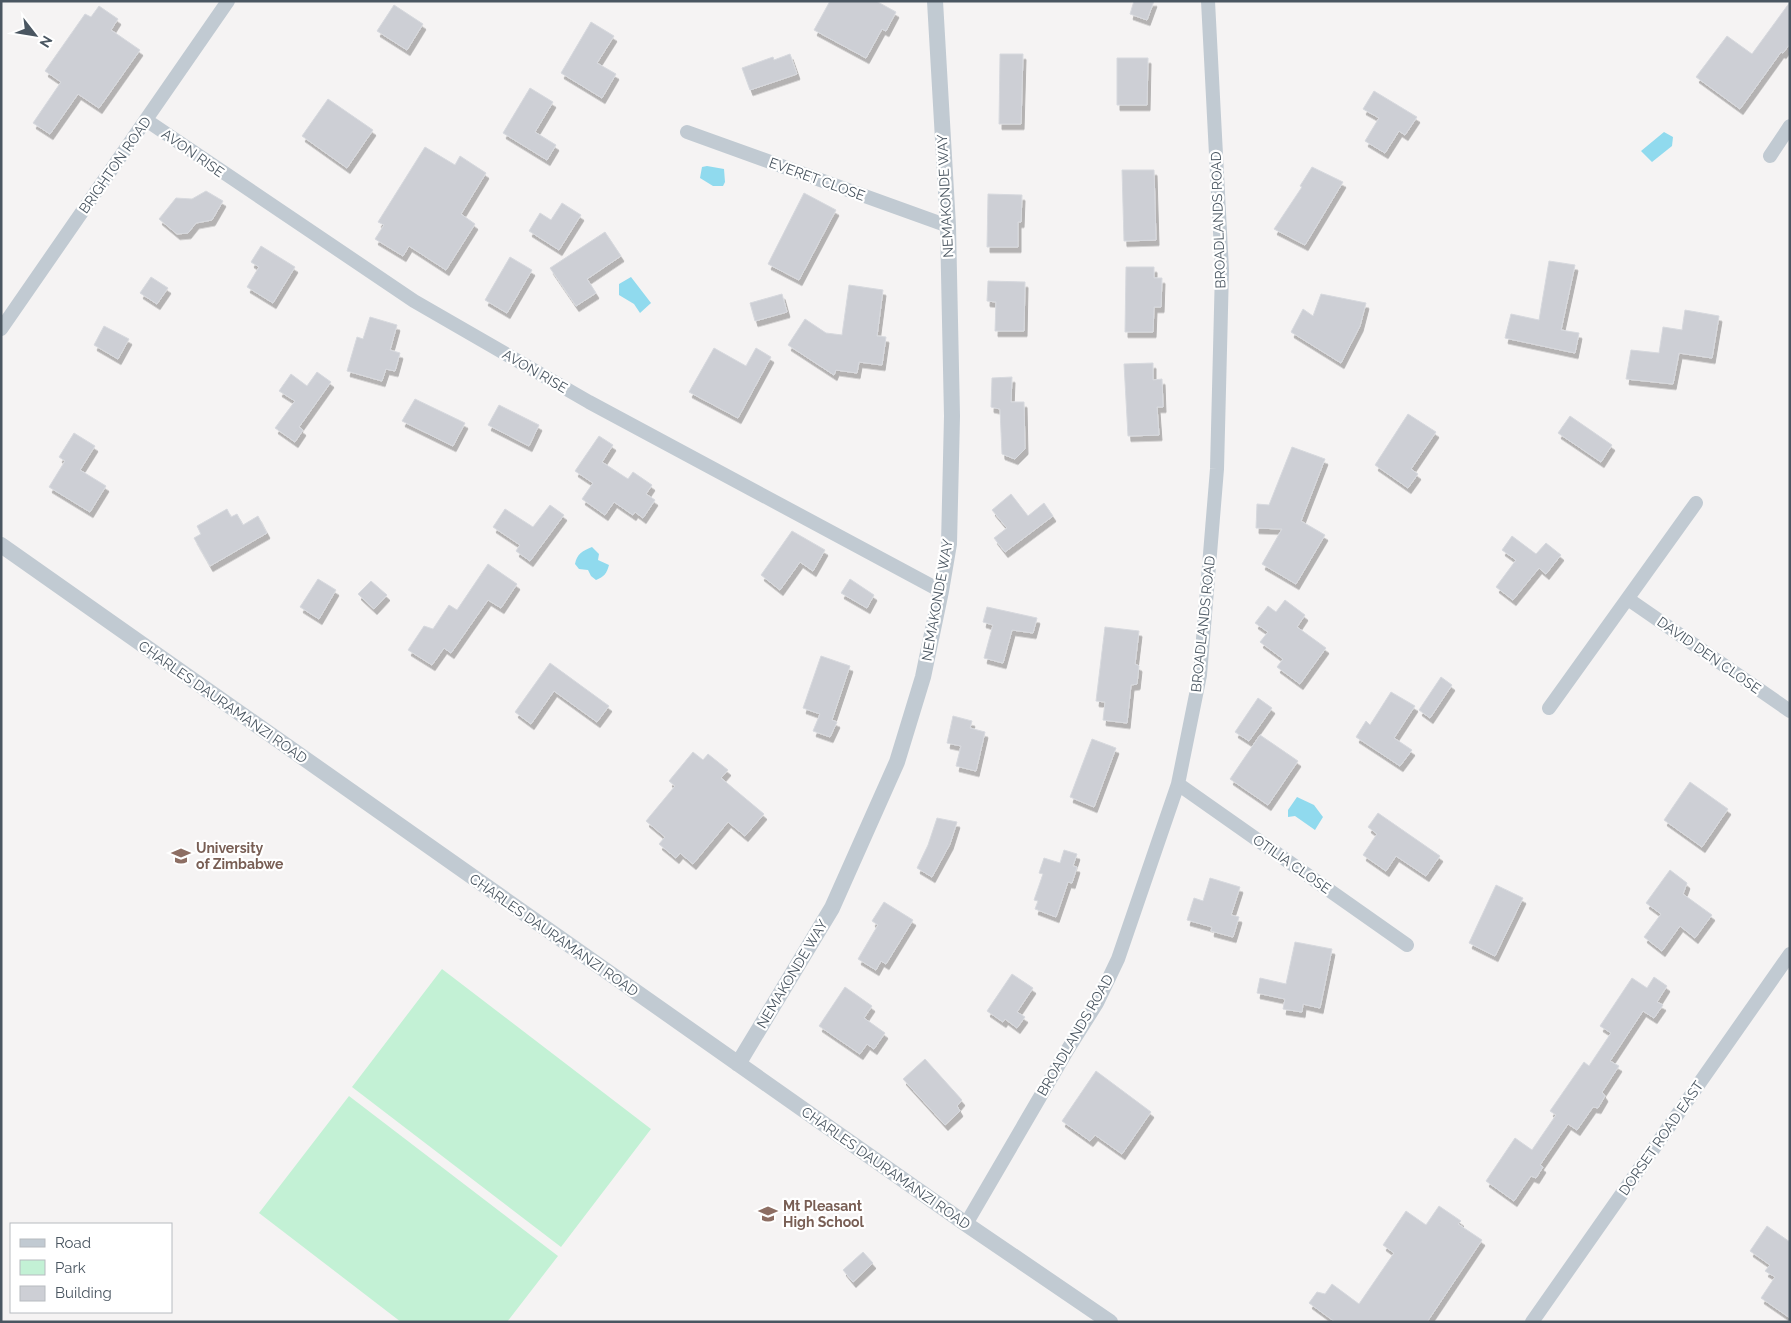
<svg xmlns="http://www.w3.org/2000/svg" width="1791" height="1323" viewBox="0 0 1791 1323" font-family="Raleway,sans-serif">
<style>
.green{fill:#c3f1d5}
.water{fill:#90daee}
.building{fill:#cdcfd5;stroke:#d7d9de;filter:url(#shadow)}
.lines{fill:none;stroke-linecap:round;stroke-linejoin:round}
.minor{stroke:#c1cad2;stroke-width:14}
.tertiary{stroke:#c1cad2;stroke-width:16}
.labels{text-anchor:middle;stroke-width:4.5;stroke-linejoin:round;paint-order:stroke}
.street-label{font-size:14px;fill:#4a5661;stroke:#fff}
.education-label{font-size:14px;font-weight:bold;fill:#785e54;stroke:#fff;text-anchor:start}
</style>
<defs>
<filter id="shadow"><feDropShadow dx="3" dy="5.5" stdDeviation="0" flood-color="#0004"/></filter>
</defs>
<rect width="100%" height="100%" fill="#f5f3f3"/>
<path class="green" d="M442 969 651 1129 561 1247 352 1087Z
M349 1096 558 1256 507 1322H401L259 1213Z"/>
<path class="water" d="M1664 132 1673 137 1672 146 1652 162 1641 151Z
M707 166 724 169 725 182 723 186H713L700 178 702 167Z
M631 277 651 303 640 313 634 304 619 295V284Z
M592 547 599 554 598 560 609 565C607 573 604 577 596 580L591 576 588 570 579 569 575 564C577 554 582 551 592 547Z
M1297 797 1314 805 1323 817 1315 830 1295 816 1288 817V810Z"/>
<path class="building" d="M830 1H876L896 12 886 31 882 29 866 58 814 30Z
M1134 1H1154L1147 20 1130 14Z
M1790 2V44L1783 53 1781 52 1740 109 1696 77 1727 36 1752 54Z
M394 5 423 24 407 50 377 31Z
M99 6 118 19 111 30 140 50 99 108 78 94 50 134 33 123 61 82 45 71 85 14 91 17Z
M591 22 614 36 597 63 616 74 602 98 561 73Z
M790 54 797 74 750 90 742 68 773 57 774 60Z
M1000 54H1023L1021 124H999Z
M1117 58H1148L1147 105H1117Z
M530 88 553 102 535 132 556 145 547 160 503 133Z
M1374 91 1417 117 1405 135 1399 131 1385 153 1365 141 1379 118 1363 109Z
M328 99 373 130 347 168 302 136Z
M425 147 455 165 460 156 486 173 461 214 475 224 446 270 409 246 403 256 375 239 384 225 378 222Z
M1312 167 1343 182 1305 245 1274 229 1302 187 1300 186Z
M1122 170H1154L1156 240 1124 241Z
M206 191 223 201 212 220 196 223 188 233 177 234 159 219 176 198 192 199Z
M804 193 836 210 799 280 768 264Z
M988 194 1022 195 1021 222H1018V247H987Z
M562 203 581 215 559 250 529 231 540 213 551 220Z
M605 232 621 256 587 279 596 293 576 306 550 268Z
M261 246 295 267 273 303 247 287 259 267 251 262Z
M510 257 532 270 507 313 485 300Z
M1549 261 1575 265 1561 330 1579 333 1575 353 1505 338 1511 314 1539 320Z
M1126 267H1154V278H1162L1161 307H1154L1153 332H1125Z
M151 277 168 288 157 304 140 293Z
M988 281 1025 282 1024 331H995L996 302 987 301Z
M849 285 883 290 877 336 886 337 882 365 859 362 857 373 836 370 834 375 788 345 805 319 826 333 842 335Z
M782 294 787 312 755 321 750 303Z
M1321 294 1366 303 1360 326 1341 363 1291 332 1303 309 1313 316Z
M1685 310 1719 316 1712 358 1679 353 1673 384 1626 379 1631 350 1659 353 1663 327 1682 330Z
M370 317 397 325 390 350 400 353 395 371 386 369 382 381 347 371 357 337 363 339Z
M104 326 129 339 118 359 94 345Z
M714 348 746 366 756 348 771 357 738 418 689 392Z
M1153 363V380L1162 379 1163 407H1157L1159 435 1128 436 1124 364Z
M317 372 331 382 299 427 303 430 295 442 275 428 295 401 279 391 291 374 307 386Z
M1012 377 1011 402H1024L1025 449 1015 459 1002 454 1000 409 991 407 992 378Z
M415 399 465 423 453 446 402 421Z
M499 405 539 425 529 446 488 425Z
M1408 414 1436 432 1411 469 1418 474 1408 488 1375 465Z
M1570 416 1612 445 1601 462 1558 433Z
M74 433 95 446 80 470 106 486 90 512 49 487 65 461 59 457Z
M599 436 613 445 602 462 628 479 633 472 652 485 646 494 655 500 643 518 635 512 633 515 614 502 605 515 582 499 593 483 575 471Z
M1292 447 1325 459 1301 521 1325 535 1296 584 1262 564 1282 529 1256 528 1257 504 1269 505Z
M1011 494 1028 516 1044 503 1053 516 1005 552 994 538 1007 528 992 510Z
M550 505 564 515 530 561 516 551 520 545 493 527 505 509 533 527Z
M227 509 231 517 237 514 243 525 258 516 267 533 210 566 194 538 201 534 197 526Z
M792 531 825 550 813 571 800 562 780 590 761 575Z
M1512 536 1536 554 1546 543 1561 555 1546 574 1539 568 1513 600 1496 587 1516 560 1502 550Z
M488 564 517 584 501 608 488 600 451 653 444 648 432 665 408 650 424 626 433 629 449 605 457 610Z
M318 579 336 590 319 619 300 607Z
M850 579 874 595 867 608 841 593Z
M371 581 387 595 374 609 358 594Z
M1285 600 1305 615 1297 627 1326 648 1300 684 1277 667 1283 659 1260 642 1268 632 1255 623 1268 606 1276 612Z
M987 607 1037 618 1033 633 1012 630 1003 663 984 658 993 625 983 622Z
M1105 627 1139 631 1135 664 1139 666 1137 684 1131 685 1127 723 1103 720 1105 702 1096 701Z
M821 656 850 666 832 720 837 722 830 737 813 731 820 714 803 708Z
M550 663 609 706 597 722 554 691 531 724 515 712Z
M1441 677 1452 685 1430 718 1419 710Z
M1391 692 1415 706 1394 738 1412 750 1400 766 1356 737 1366 721 1370 725Z
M1258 698 1272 708 1249 741 1235 732Z
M953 716 972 721 970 728 985 732 976 771 956 766 961 746 947 743Z
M1260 735 1298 761 1268 805 1230 779Z
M1092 739 1116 748 1094 807 1070 797Z
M693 752 703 760 708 754 728 770 721 778 764 814 745 836 728 822 693 864 680 853 676 858 659 844 665 837 646 821 675 786 669 781Z
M1690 782 1728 809 1702 847 1664 820Z
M1378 813 1440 856 1426 876 1396 856 1386 871 1363 855 1377 834 1368 827Z
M937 818 957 822 950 844 932 877 917 868 928 845Z
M1064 850 1077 854 1073 866 1077 867 1072 883 1068 882 1056 917 1035 909 1038 901 1034 900 1043 874 1039 873 1044 858 1060 863Z
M1670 870 1687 883 1683 894 1712 915 1695 938 1680 926 1662 951 1644 937 1661 914 1646 903Z
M1210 878 1240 887 1231 915 1239 917 1233 937 1211 931 1212 927 1187 920 1194 898 1203 901Z
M1496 885 1523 898 1495 956 1469 943Z
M884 902 913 920 886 964 881 961 876 970 858 959 878 925 872 921Z
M1295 942 1332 949 1320 1008 1303 1004 1302 1012 1283 1009 1285 999 1257 993 1260 978 1286 984Z
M1012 974 1033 988 1017 1012 1025 1017 1017 1028 1005 1019 1003 1022 987 1011Z
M1654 977 1667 986 1657 1002 1663 1005 1654 1018 1643 1011 1610 1061 1619 1066 1602 1092 1605 1096 1598 1108 1593 1107 1577 1130 1568 1124 1540 1165 1543 1167 1536 1178 1531 1176 1514 1201 1486 1181 1515 1138 1532 1150 1556 1115 1550 1111 1584 1062 1589 1066 1611 1033 1600 1026 1632 978 1647 988Z
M845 987 872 1006 864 1018 885 1033 874 1049 867 1044 860 1054 819 1026Z
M925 1059 962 1100 957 1106 960 1111 945 1125 903 1079Z
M1096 1071 1151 1112 1122 1154 1095 1135 1090 1141 1062 1121Z
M1439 1206 1461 1221 1458 1224 1482 1240 1427 1322H1335L1309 1303 1317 1292 1325 1294 1332 1284 1359 1304 1394 1253 1383 1245 1406 1211 1426 1225Z
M1767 1226 1790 1242V1318L1761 1298 1775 1277 1765 1271 1770 1265 1750 1251Z
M863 1252 873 1263 853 1282 843 1270Z"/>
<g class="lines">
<path class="minor" d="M146 120 414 301 589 402 941 591
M687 132 948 226
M1770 156 1790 126
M1 329 228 1
M1628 599 1790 711
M1549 708 1696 503
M1178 784 1407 945
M966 1224 1068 1049 1097 1003 1118 959 1178 784 1200 675 1217 469 1222 270 1208 1
M1532 1322 1790 954"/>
<path class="tertiary" d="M1 545 966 1224 1110 1322
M738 1064 832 908 897 762 923 677 941 591 949 544 952 416 948 226 935 1"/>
</g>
<defs>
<g id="university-bare" transform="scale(1.5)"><path d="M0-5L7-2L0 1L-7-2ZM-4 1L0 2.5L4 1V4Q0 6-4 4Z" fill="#8d6e63" stroke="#fff" stroke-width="2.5" paint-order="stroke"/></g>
<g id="school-bare" transform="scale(1.5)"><path d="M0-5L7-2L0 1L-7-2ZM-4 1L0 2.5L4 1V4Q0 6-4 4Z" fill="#8d6e63" stroke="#fff" stroke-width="2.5" paint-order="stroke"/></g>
</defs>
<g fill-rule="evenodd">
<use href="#university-bare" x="181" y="856"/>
<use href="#school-bare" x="768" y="1214"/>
</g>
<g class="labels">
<g class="street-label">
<text transform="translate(193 153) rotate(35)" y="5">AVON RISE</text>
<text transform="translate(115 165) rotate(-55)" y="5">BRIGHTON ROAD</text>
<text transform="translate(817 179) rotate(20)" y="5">EVERET CLOSE</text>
<text transform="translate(945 196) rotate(-93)" y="5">NEMAKONDE WAY</text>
<text transform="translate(1218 220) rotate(-92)" y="5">BROADLANDS ROAD</text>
<text transform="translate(535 371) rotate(30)" y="5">AVON RISE</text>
<text transform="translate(937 600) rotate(-80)" y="5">NEMAKONDE WAY</text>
<text transform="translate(1203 624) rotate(-84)" y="5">BROADLANDS ROAD</text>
<text transform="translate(1709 655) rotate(35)" y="5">DAVID DEN CLOSE</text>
<text transform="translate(223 702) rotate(35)" y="5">CHARLES DAURAMANZI ROAD</text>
<text transform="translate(1292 864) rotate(35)" y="5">OTILIA CLOSE</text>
<text transform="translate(554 935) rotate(35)" y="5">CHARLES DAURAMANZI ROAD</text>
<text transform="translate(792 974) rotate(-59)" y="5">NEMAKONDE WAY</text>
<text transform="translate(1075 1035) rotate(-60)" y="5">BROADLANDS ROAD</text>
<text transform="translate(1661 1138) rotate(-55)" y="5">DORSET ROAD EAST</text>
<text transform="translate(886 1168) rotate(35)" y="5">CHARLES DAURAMANZI ROAD</text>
</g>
<g class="education-label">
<text x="196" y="853">University<tspan x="196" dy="16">of Zimbabwe</tspan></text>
<text x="783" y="1211">Mt Pleasant<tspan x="783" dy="16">High School</tspan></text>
</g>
</g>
<rect width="1791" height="1323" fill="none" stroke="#4a5661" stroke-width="5"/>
<rect x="10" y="1223" width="162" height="90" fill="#ffffff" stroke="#b7bbc0"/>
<rect x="20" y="1239" width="25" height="8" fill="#c1cad2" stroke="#b7bbc0"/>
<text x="55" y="1248" font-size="15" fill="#4a5661">Road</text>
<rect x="20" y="1260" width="25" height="15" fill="#c3f1d5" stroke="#b7bbc0"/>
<text x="55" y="1273" font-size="15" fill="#4a5661">Park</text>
<rect x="20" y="1286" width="25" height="15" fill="#cdcfd5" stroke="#b7bbc0"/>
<text x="55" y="1298" font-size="15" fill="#4a5661">Building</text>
<g transform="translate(35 35) rotate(121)" stroke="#ffffff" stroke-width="4" paint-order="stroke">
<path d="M0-4L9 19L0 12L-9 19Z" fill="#4a5661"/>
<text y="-8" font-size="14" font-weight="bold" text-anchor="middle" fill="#4a5661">N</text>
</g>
</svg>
